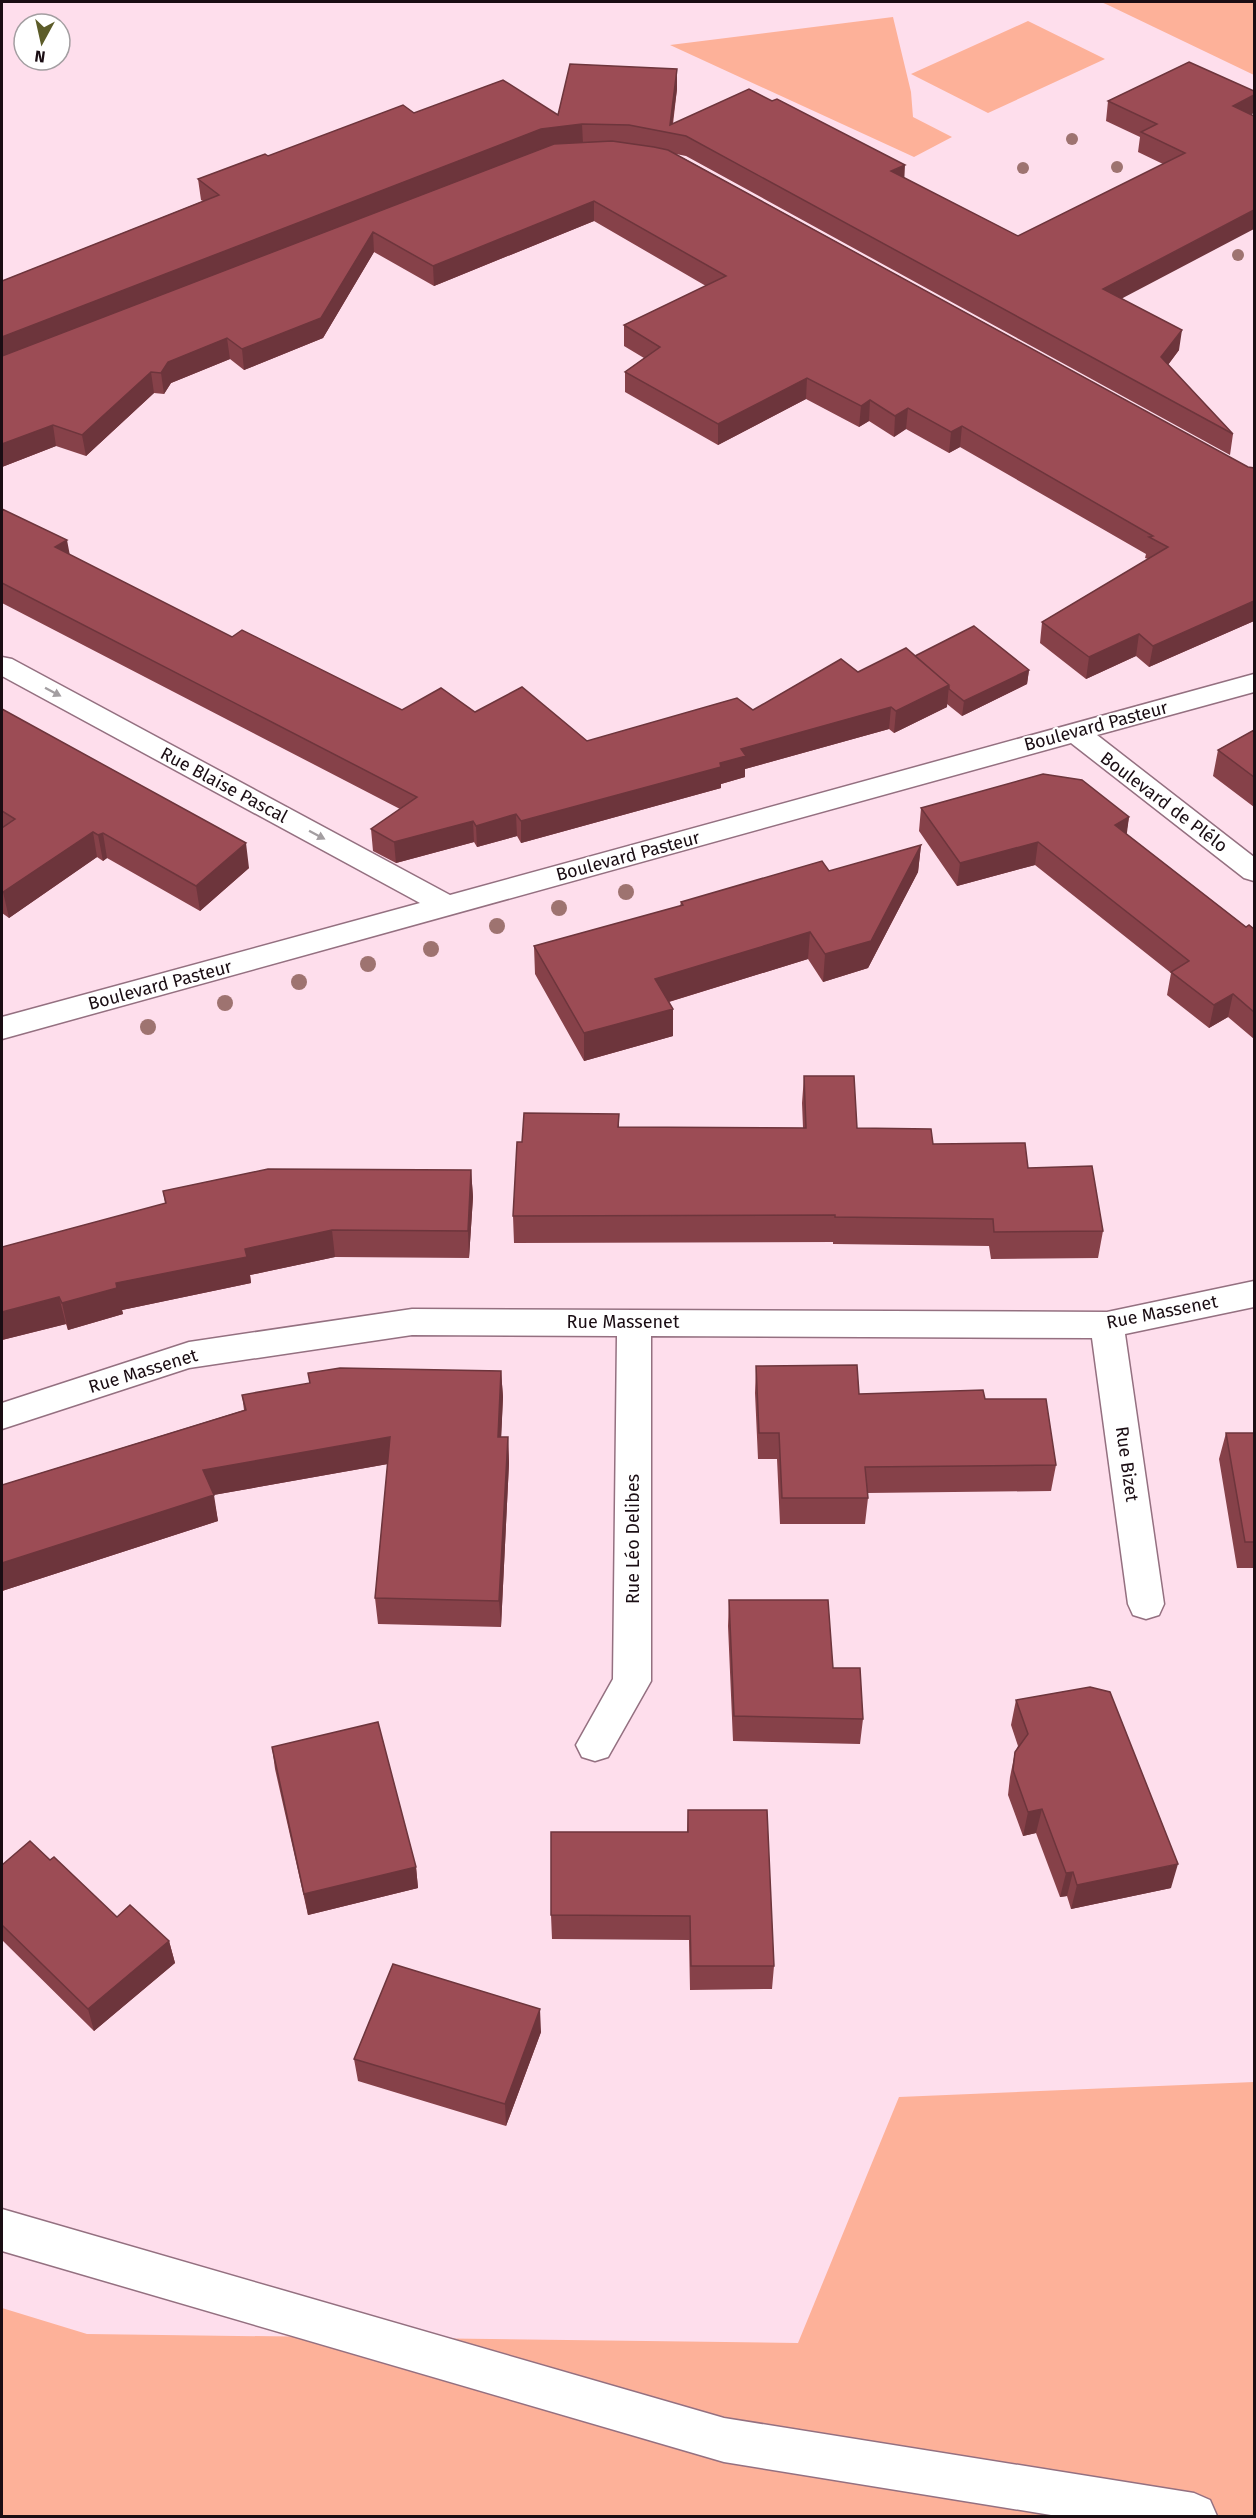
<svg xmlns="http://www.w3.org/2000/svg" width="1256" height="2518" viewBox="0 0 1256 2518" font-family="'Fira Sans',sans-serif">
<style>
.green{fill:#fdb199}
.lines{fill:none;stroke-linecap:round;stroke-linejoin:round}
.minor-casing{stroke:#947080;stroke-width:3}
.secondary-casing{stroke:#947080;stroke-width:3}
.minor{fill:#fff;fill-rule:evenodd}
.secondary{fill:#fff;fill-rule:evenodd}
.tree{fill:#9e7370}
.wall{fill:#864149}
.shaded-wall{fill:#6d353c}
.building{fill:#9c4c55;stroke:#6d353c;stroke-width:1.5}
.oneway{fill:#a39ea1}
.labels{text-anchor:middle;stroke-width:4.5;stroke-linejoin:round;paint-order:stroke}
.street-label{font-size:18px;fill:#1a0d13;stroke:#fff}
</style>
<rect width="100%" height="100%" fill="#fedeec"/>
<path class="green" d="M1101 2H1254V75L1108 5Z
M893 17 911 92 913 117 952 137 914 157 670 45Z
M1028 21 1105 59 988 113 911 74Z
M1254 2082V2516H2V2308L87 2334 798 2343 899 2097Z"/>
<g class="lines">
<g class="minor-casing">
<path id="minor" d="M2 657 12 659 450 895 1254 674V692L1097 735 1254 857V881L1244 878 1071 743 2 1039V1017L420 903 2 676Z
M1254 1281V1307L1125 1334 1164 1604 1159 1615 1146 1619 1133 1615 1128 1604 1092 1338 651 1336V1681L608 1757 595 1761 582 1757 576 1745 613 1679 617 1336 412 1335 189 1368 2 1429V1403L189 1342 412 1309 1107 1312Z"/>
</g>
<g class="secondary-casing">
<path id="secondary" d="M2 2209 724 2418 1194 2493 1210 2500 1217 2516H1057L724 2462 2 2251Z"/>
</g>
<use href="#minor" class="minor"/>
<use href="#secondary" class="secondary"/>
</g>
<g class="tree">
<circle cx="1072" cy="139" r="6"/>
<circle cx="1117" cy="167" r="6"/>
<circle cx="1023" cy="168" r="6"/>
<circle cx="1238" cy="255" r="6"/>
<circle cx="626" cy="892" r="8"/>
<circle cx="559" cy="908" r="8"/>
<circle cx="497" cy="926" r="8"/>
<circle cx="431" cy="949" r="8"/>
<circle cx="368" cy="964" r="8"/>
<circle cx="299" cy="982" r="8"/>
<circle cx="225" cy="1003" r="8"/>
<circle cx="148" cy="1027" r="8"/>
</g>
<path class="wall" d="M677 89 673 124 904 178 1018 236 1163 164 1138 152 1140 137 1106 121 1108 101 1252 114 1122 299 1179 350 1168 365 1233 434 1230 455 686 156 676 154 1248 467 1254 468V621L1149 667 1136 656 1086 679 1040 643 1042 622 1148 559 1145 558 1146 554 960 447 949 453 906 429 894 437 869 421 859 427 806 399 718 445 625 392V372L644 358 624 346V325L706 286 594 221 434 286 374 252 323 338 244 370 230 359 171 383 164 394 154 393 86 456 56 446 2 467V281L203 201 201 200 198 179 268 156 414 113 558 115Z
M2 509 70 555 232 637 402 710 475 712 587 741 753 710 858 672 915 656 1029 670 1027 684 962 716 947 704V707L894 733 889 729 745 769V777L721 784V788L521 843 517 836 477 847 474 842 396 863 373 851 371 829 400 809 2 603Z
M2 709 249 868 200 911 107 858 103 861 97 857 9 918 2 913Z
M1254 730V807L1213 776 1218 750Z
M921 808 1129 817 1126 834 1246 927 1254 929V1039L1228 1017 1209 1028 1167 995 1171 973 1035 865 957 886 919 831Z
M921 845 918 872 868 968 823 982 808 959 669 1002 673 1036 584 1061 535 974 534 946 680 906 681 902 829 871Z
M804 1076 857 1128 933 1144 1028 1168 1103 1231 1098 1258 991 1259 989 1246 833 1244V1242L514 1243 513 1216 619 1114V1127L803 1128 802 1103Z
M471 1170 473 1197 469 1258 335 1257 250 1275 251 1283 122 1310 123 1314 68 1330 66 1324 2 1340 165 1203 163 1191Z
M756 1366 859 1394 985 1399 1056 1465 1051 1491 867 1493 868 1498 865 1524H780L777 1459H758L755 1393Z
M501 1371 503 1397 501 1437H508L509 1463 501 1627 378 1624 375 1598 388 1464 213 1495 218 1521 2 1591V1485L244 1410 242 1395Z
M1226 1433H1254V1568H1237L1219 1459Z
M729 1600 833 1668 863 1719 860 1744 733 1741 728 1626Z
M1016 1700 1171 1888 1071 1909 1067 1896 1060 1897 1036 1833 1023 1836 1008 1795 1010 1777 1015 1752 1018 1746 1011 1725Z
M272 1747 416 1867 418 1888 308 1915 275 1769Z
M688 1810 774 1966 772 1989 690 1990 689 1940 552 1939 551 1915 687 1832Z
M50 1860 117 1917 169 1941 175 1963 94 2031 2 1940V1865Z
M541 2032 506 2126 358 2081 354 2059Z"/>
<path class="shaded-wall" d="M677 69V89L671 133 670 125Z
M1254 95V113L1230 126 1233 106Z
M582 124 583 144 2 359V337L541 129Z
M905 165 904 185 891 171Z
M594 201V221L434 286 433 266Z
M1254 210V229L1100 310 1103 289Z
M373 232 374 252 323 338 244 370 242 349Z
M1182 330 1179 350 1158 378 1161 357Z
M227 338 230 359 171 383 164 394 161 373 168 362Z
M151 372 154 393 86 456 82 435Z
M807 378 806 399 718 445V424Z
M870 400 869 421 859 427 861 406Z
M908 408 906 429 894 437 895 416Z
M53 425 56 446 2 467V444Z
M962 426 960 447 949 453 951 432Z
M67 540 71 561 55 547Z
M1254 601V621L1149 667 1153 646Z
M1139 634 1136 656 1086 679 1089 657Z
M1029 670 1027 684 962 716 964 701Z
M949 685 947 707 894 733 896 711Z
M891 707 889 729 745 769V777L721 784V788L521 843V821L720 763 741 749Z
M516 814 517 836 477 847 476 826Z
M1129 817 1126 840 1115 825Z
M473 821 474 842 396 863 394 842Z
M93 832 97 857 9 918 3 892Z
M103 833 107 858 103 861 98 835Z
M1038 842 1035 865 957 886 960 863Z
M246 843 249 868 200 911 196 886Z
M921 845 918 872 868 968 823 982 825 954Z
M810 932 808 959 655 1006V979Z
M1233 994 1228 1017 1209 1028 1214 1005Z
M673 1009V1036L584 1061V1033Z
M471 1170 473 1197 469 1258 468 1231Z
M332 1230 335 1257 250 1275 251 1283 122 1310 123 1314 68 1330 62 1303 116 1283 245 1249Z
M59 1297 66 1324 2 1340V1312Z
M501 1371 503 1397 500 1463 498 1437Z
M390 1437 393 1463 208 1496 203 1470Z
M508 1437 509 1463 501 1627 499 1601Z
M214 1495 218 1521 2 1591V1563Z
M1042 1809 1036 1833 1023 1836 1028 1812Z
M1178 1864 1171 1888 1071 1909 1077 1885Z
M416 1867 418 1888 308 1915 304 1894Z
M1073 1872 1067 1896 1060 1897 1066 1873Z
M169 1941 175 1963 94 2031 88 2009Z
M540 2009 541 2032 506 2126 505 2104Z"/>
<path class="building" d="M1189 62 1254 91V95L1233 106 1254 116V210L1103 289 1182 330 1161 357 1233 434 686 136 629 125 582 124 541 129 2 337V281L219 195 198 179 265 154 268 156 403 105 414 113 503 80 558 115 570 64 677 69 670 125 749 89 772 101 777 99 905 165 891 171 1018 236 1185 153 1141 132 1157 124 1108 101Z
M612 141 654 147 668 150 1248 467 1254 468V601L1153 646 1139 634 1089 657 1042 622 1168 547 1149 537 1153 536 962 426 951 432 908 408 895 416 870 400 861 406 807 378 718 424 625 372 660 347 624 325 726 276 594 201 433 266 373 232 321 318 242 349 227 338 168 362 161 373 151 372 82 435 53 425 2 444V356L554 144Z
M2 509 67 540 55 547 232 637 242 630 402 710 441 688 475 712 522 687 587 741 737 698 753 710 841 659 858 672 906 648 949 685 896 711 891 707 741 749 746 756 720 763 721 767 521 821 516 814 476 826 473 821 394 842 371 829 417 797 2 583Z
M974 626 1029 670 964 701 949 689V685L915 656Z
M2 709 246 843 196 886 103 833 98 835 93 832 3 892 2 891V828L15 819 2 811Z
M1254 730V777L1218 750Z
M1043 774 1082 780 1129 817 1115 825 1246 927 1249 925 1254 929V1012L1233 994 1214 1005 1171 972 1189 961 1038 842 960 863 921 808Z
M921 845 871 941 825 954 810 932 655 979 673 1009 584 1033 534 946 683 905 681 902 822 861 829 871Z
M804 1076H854L857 1128 931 1129 933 1144 1025 1143 1028 1168 1092 1166 1103 1231 994 1232 993 1219 835 1217V1215L513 1216 517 1142H522L524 1113 619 1114 618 1127 806 1128Z
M268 1169 471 1170 468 1231 332 1230 245 1249 247 1257 116 1283 117 1288 62 1303 59 1297 2 1312V1247L166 1203 163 1191Z
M857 1365 859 1394 983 1390 985 1399H1046L1056 1465 865 1467 868 1498H782L779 1433H759L756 1366Z
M340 1368 501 1371 498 1437H508L499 1601 375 1598 390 1437 203 1470 214 1495 2 1563V1485L246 1410 242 1395 310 1383 308 1373Z
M1226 1433H1254V1542H1245Z
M729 1600H828L833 1668H860L863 1719 734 1716Z
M1090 1687 1110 1692 1178 1864 1077 1885 1073 1872 1066 1873 1042 1809 1028 1812 1013 1770 1015 1752 1028 1734 1016 1700Z
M378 1722 416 1867 304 1894 272 1747Z
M688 1810H767L774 1966H691L690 1916 551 1915V1832H688Z
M30 1841 50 1860 54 1857 117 1917 130 1905 169 1941 88 2009 2 1925V1865Z
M393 1964 540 2009 505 2104 354 2059Z"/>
<defs><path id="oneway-solid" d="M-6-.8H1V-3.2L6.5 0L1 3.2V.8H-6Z" transform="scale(1.5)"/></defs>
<g class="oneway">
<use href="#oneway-solid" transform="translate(53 692) rotate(28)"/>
<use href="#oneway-solid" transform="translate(317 835) rotate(28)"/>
</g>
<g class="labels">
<g class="street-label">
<text transform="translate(1096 726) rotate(-15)" y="6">Boulevard Pasteur</text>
<text transform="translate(224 785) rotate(28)" y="6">Rue Blaise Pascal</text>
<text transform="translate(1164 802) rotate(37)" y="6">Boulevard de Plélo</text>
<text transform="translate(628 856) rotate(-15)" y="6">Boulevard Pasteur</text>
<text transform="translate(160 985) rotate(-15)" y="6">Boulevard Pasteur</text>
<text transform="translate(1162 1312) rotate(-11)" y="6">Rue Massenet</text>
<text x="623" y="1328">Rue Massenet</text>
<text transform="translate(143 1371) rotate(-17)" y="6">Rue Massenet</text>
<text transform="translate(1127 1464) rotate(82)" y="6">Rue Bizet</text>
<text transform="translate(633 1539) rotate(-90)" y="6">Rue Léo Delibes</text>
</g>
</g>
<rect width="1256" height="2518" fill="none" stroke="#1a0d13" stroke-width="6"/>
<g transform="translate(42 42) rotate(188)"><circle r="28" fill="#ffffff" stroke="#a39ea1" stroke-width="1.5"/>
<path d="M0-4.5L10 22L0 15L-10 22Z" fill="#5c5c29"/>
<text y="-9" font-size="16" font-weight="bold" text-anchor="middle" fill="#1a0d13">N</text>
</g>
</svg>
